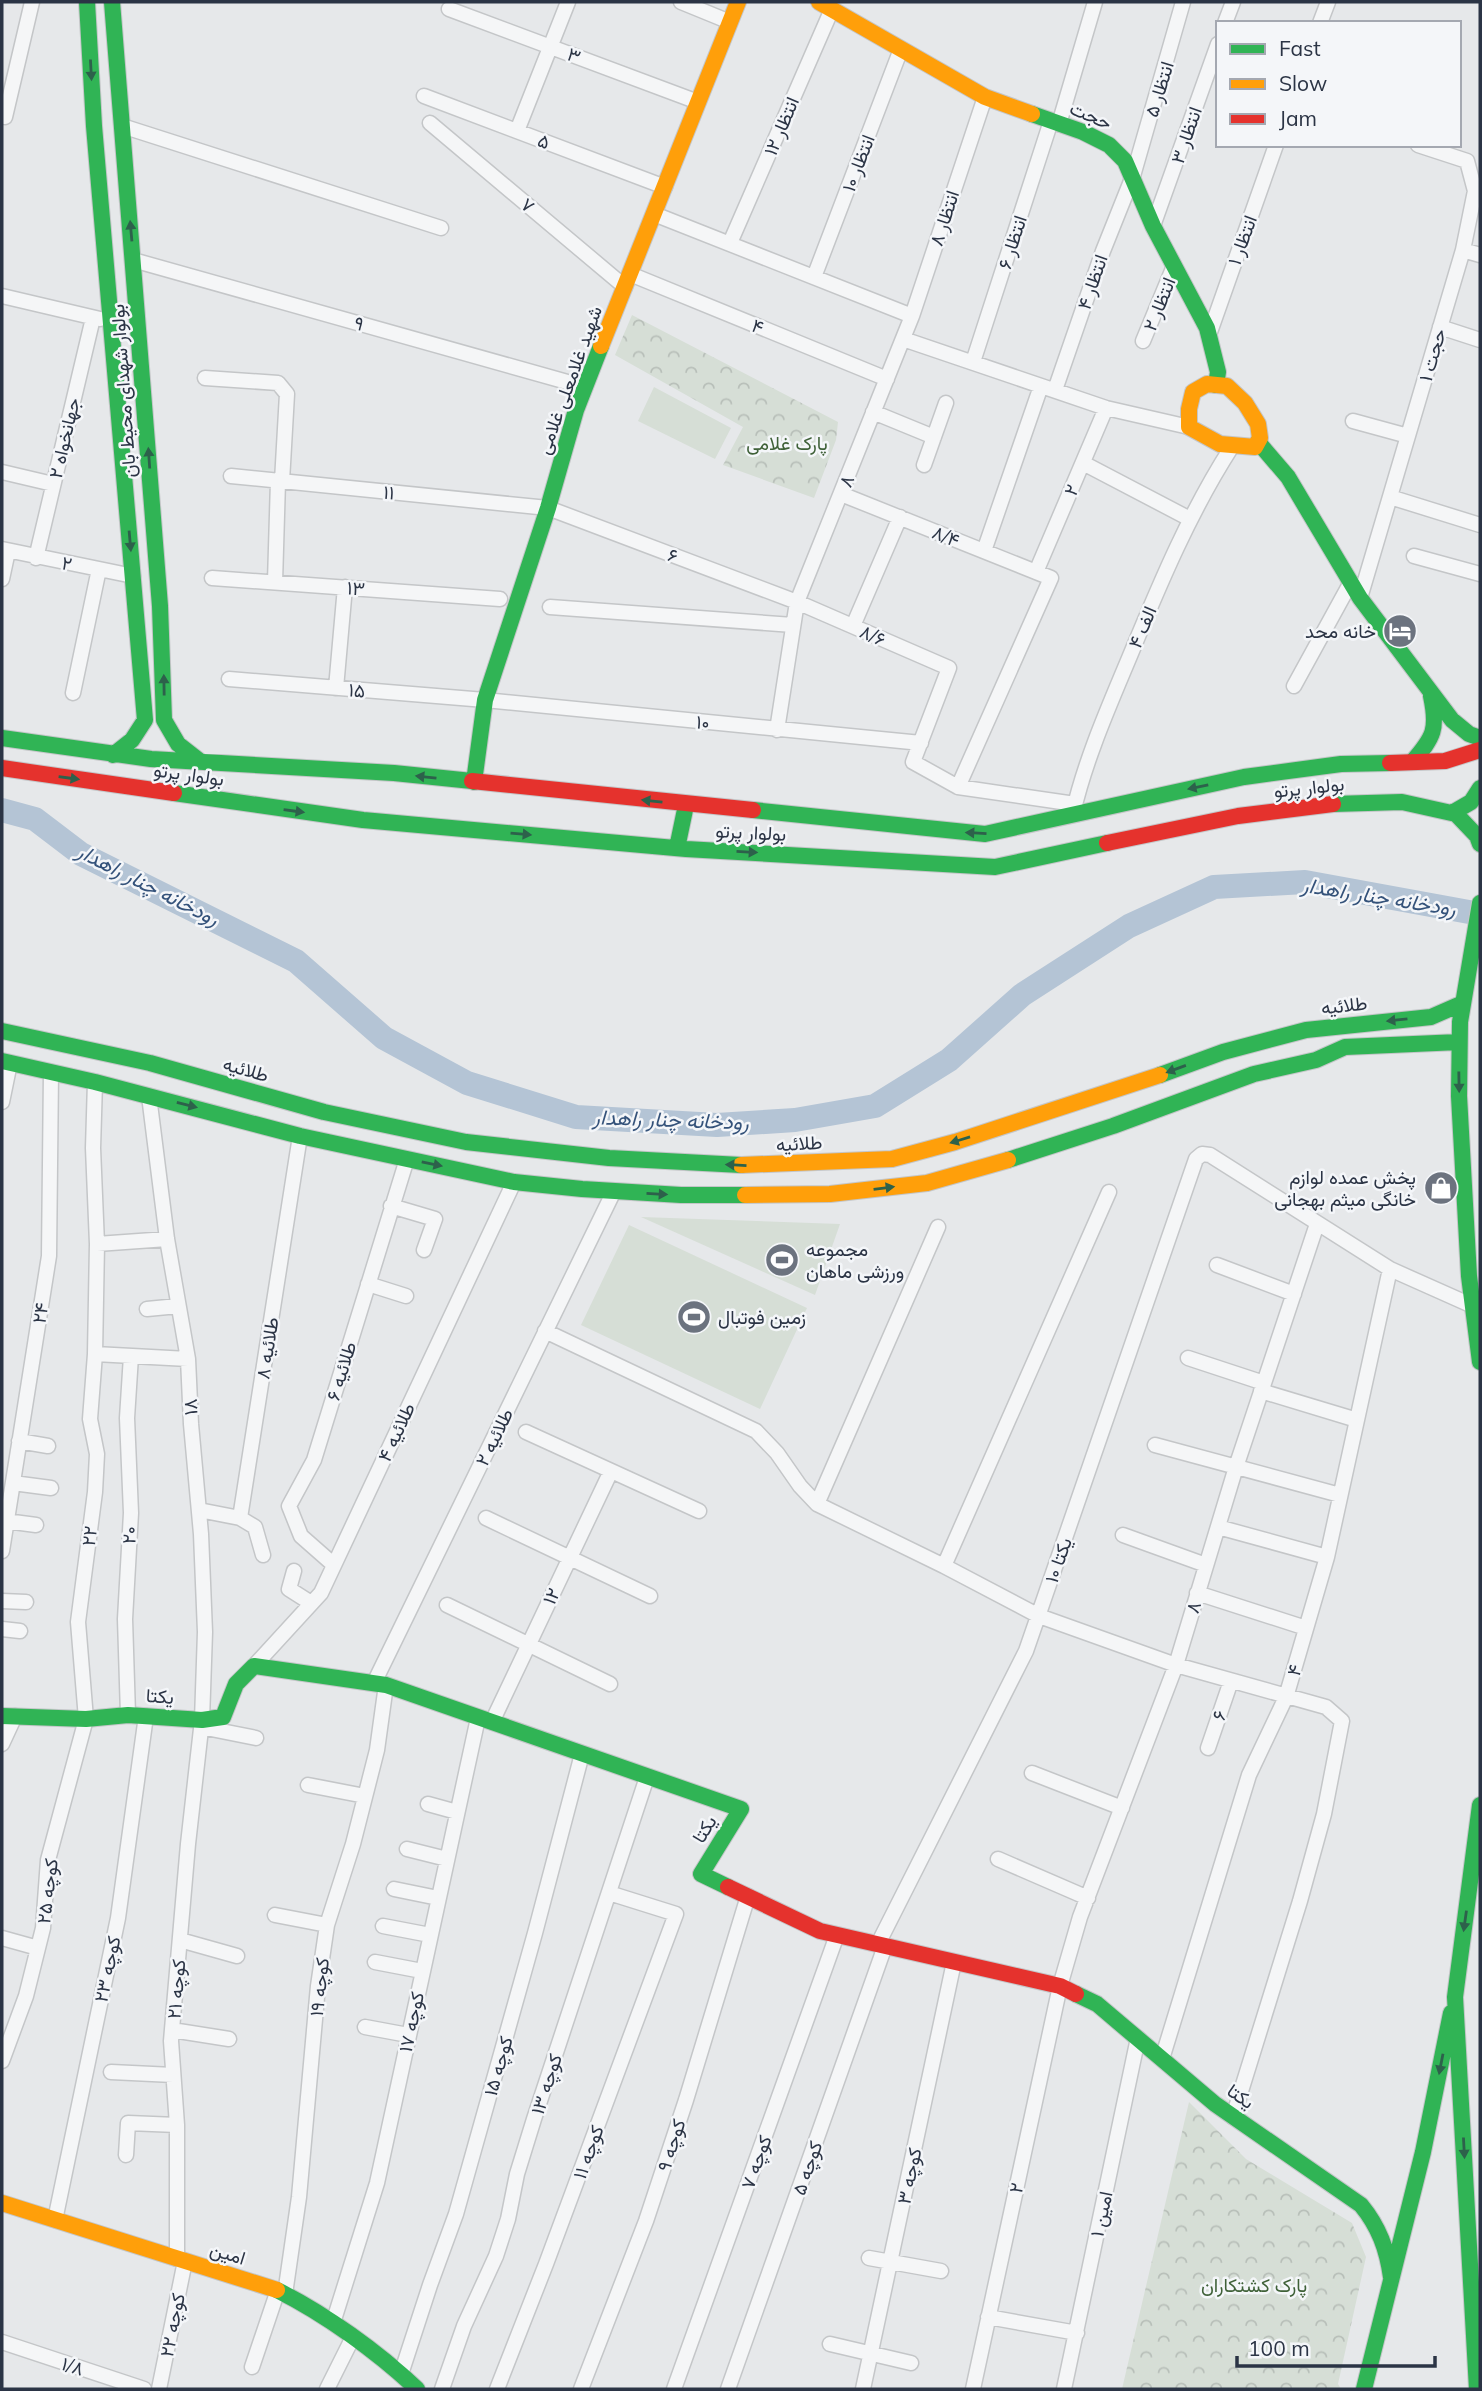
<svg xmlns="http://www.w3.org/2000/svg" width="1482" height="2391" viewBox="0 0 1482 2391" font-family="Mulish,Vazirmatn,sans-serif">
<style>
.park{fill:url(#park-crowns)}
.pitch{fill:#d6ded6}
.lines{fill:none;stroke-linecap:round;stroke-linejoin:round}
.river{stroke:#b4c4d5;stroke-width:24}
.street-casing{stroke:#c4c6c8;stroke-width:17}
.fast-casing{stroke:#c4c6c8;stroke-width:18}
.slow-casing{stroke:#c4c6c8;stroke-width:18}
.jam-casing{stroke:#c4c6c8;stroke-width:18}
.street{stroke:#f5f6f7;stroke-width:14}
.fast{stroke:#30b455;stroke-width:16}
.slow{stroke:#ff9f0a;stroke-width:16}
.jam{stroke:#e5322d;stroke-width:16}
.oneway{fill:#2d614b}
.labels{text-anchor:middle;stroke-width:5;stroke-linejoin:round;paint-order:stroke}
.street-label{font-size:19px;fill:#2b3445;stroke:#f4f6f9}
.park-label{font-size:19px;fill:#3f6138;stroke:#f4f6f9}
.poi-label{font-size:19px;fill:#2b3445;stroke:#f4f6f9;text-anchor:end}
.water-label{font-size:21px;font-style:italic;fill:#34527a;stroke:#f4f6f9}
</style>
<defs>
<pattern id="park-crowns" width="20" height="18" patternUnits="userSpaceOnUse" patternTransform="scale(1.75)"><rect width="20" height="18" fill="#d6ded6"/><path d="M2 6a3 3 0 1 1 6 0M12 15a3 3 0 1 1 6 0" fill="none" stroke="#b8bfb9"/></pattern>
</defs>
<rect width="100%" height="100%" fill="#e6e8ea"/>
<path class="park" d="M632 315 838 422 836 440 814 498 723 465 743 427 615 355Z
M1189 2102 1246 2159 1352 2223 1366 2257 1338 2384 1341 2389H1122Z"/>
<path class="pitch" d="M654 387 731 428 715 459 638 421Z
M641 1217 840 1224 815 1295Z
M629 1225 807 1308 760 1409 581 1325Z"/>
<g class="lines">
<path class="river" d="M2 810 35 819 81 854 296 961 384 1038 467 1083 576 1117 717 1125 795 1120 875 1106 949 1060 1022 995 1129 926 1214 887 1305 882 1480 914"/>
<g class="street-casing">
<path id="street" d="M681 2 730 22
M449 9 698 102
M1225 23 1233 2
M1320 23 1328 2
M424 96 665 187
M2 116 5 117 32 2
M430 123 625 287
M1059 124 1095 2
M122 126 441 228
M517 131 568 2
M654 214 912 316
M1153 226 1218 44
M730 243 832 9
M1463 250 1480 255
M133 260 585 387
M630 274 887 379
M814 277 901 49
M2 296 100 319
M1440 327 1480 340
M1209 335 1276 145
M903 339 1106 408 1189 427
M1143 341 1174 266
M973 362 1051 121
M205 378 278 383 287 394 282 481
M1055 390 1103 251 1133 176 1183 2
M873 412 934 437
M1353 421 1408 436
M1083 463 1190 519
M924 465 946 403
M2 472 53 484
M231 476 548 508 797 602 949 668 913 762 958 787 1075 804
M841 494 1051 578 958 787
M1390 497 1480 525
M2 549 133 576
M984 551 1041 386
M1414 556 1480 574
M36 558 93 318
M1036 572 1106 408
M212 578 500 599
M2 579 8 551
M275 582 278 481
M1360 598 1463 250 1475 191 1467 161 1418 145
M550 607 793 625
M853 626 900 517
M229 679 485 700 921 743
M1294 686 1351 582
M336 688 345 587
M73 693 99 569
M777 730 797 602 912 316 985 97
M1073 813C1086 757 1110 704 1132 651 1161 581 1190 512 1231 448
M149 1096 167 1239 188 1359 191 1424 201 1534 205 1632 202 1720 188 1844 171 2041 177 2125V2259
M2 1102 10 1063
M391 1206 435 1219 424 1250
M97 1244 167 1239
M1217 1265 1294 1294
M368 1284 406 1296
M147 1309 178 1306
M545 1331 756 1431 777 1453 800 1486 817 1504 944 1566 1039 1616 1176 1665 1326 1707 1342 1721 1324 1814 1300 1901 1233 2117
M95 1354 188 1359
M1188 1358 1264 1383
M1261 1391 1357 1420
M526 1432 699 1511
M19 1441 48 1446
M1155 1445 1340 1495
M13 1483 51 1488
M817 1504 938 1227
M199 1510 240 1518 300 1136
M240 1518 255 1527 263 1555
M486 1518 650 1596
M6 1521 36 1525
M1218 1527 1327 1557
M1123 1535 1206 1565
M2 1551 49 1256 51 1072
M334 1565 301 1536 289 1506 314 1460 407 1159
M944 1566 1109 1192
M294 1571 289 1589 311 1603
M1197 1593 1306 1628
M2 1601 26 1602
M447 1605 610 1684
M2 1629 20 1631
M254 1666 321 1593 514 1182
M374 1683 614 1191
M128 1715 125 1619 131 1513 127 1418 131 1356
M492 1722 611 1471
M201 1727 256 1738
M2 1744 15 1716
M1208 1748 1231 1681
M1032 1773 1122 1808
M308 1785 365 1796
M428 1804 457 1812
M407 1849 447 1859
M998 1859 1088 1898
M394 1889 438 1898
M275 1915 327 1925
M383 1926 430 1935
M2 1938 38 1948
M180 1940 237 1956
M878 1944 1026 1651 1196 1159 1202 1154 1210 1155 1390 1269 1473 1306
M375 1962 422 1971
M365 2027 408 2035
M172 2030 229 2039
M1162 2059 1249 1775 1286 1697 1327 1557 1390 1269
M2 2061 26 1996 43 1928 48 1860 86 1719 78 1622 95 1492 97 1454 90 1419 95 1354 97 1244 93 1148 95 1082
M111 2072 173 2075
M126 2155 128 2123 177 2125
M55 2220 118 1918 146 1716
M869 2258 941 2271
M285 2294 299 2197 318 1986 327 1925 353 1844 377 1750 386 1685
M988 2317 1077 2333
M333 2323 377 2183 478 1718
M2 2342 144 2389
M830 2344 911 2363
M252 2367 278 2290
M401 2374 430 2285 456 2214 535 1933 582 1754
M159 2389 185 2261
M327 2389 353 2337
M442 2389 464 2326 496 2256 508 2219 517 2174 534 2119 647 1777
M497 2389 546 2264 676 1914 609 1893
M581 2389 646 2221 686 2100 748 1896
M674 2389 837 1935
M728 2389 885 1946
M863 2389 954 1962
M973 2389 1060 1986 1080 1917 1176 1665 1236 1467 1317 1224
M1064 2389 1138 2038"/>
</g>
<g class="fast-casing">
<path id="fast" d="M87 2 94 126 145 720 132 740 113 755
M112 2 160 606 164 720 178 744 201 762
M1032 114 1083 132 1109 145 1125 161 1153 226 1207 328 1218 372 1216 385
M1258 442 1288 477 1360 598 1452 720 1469 734 1480 738
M2 738 151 759 394 773 472 781
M1412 762C1434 737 1438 729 1431 696
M474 782 485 700 548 508 576 410 601 346
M174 793 363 820 686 849 995 867 1107 843
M1333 804 1402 802 1456 814 1477 836 1480 844
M753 810 985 834 1244 777 1341 764 1390 763
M1452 813 1471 802 1480 788
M677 848 686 805
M1480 903 1460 1022 1459 1096 1469 1276 1480 1362
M2 1031 150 1063 324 1112 466 1142 609 1158 741 1165
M2 1061 95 1082 300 1136 514 1182 582 1189 681 1195H745
M1160 1075 1223 1052 1306 1030 1431 1017 1463 1003
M1008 1160 1113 1126 1254 1074 1316 1060 1345 1047 1459 1042
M2 1716 86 1719 128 1715 202 1720 223 1717 236 1684 254 1666 386 1685 741 1809 701 1874 728 1887
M1076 1994 1097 2004 1215 2104 1361 2205C1379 2227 1387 2249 1391 2277
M277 2290C325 2314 378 2352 417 2389
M1364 2389 1423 2152 1451 2013
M1477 2389 1455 1997 1480 1805"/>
</g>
<g class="slow-casing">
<path id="slow" d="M819 2 985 97 1032 114
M601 346 738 2
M1207 384 1227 386 1245 403 1258 424 1260 438 1255 447 1220 444 1189 427V409L1193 392Z
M741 1165 892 1159 955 1142 1160 1075
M745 1195 830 1194 927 1183 1008 1160
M2 2203 277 2290"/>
</g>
<g class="jam-casing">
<path id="jam" d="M1390 763 1445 761 1480 750
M2 768 174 793
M472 781 753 810
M1107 843 1238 816 1333 804
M728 1887 820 1931 1060 1986 1076 1994"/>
</g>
<use href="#street" class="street"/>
<use href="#fast" class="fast"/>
<use href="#slow" class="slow"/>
<use href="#jam" class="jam"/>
</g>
<defs><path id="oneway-solid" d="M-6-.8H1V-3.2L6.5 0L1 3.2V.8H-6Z" transform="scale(1.75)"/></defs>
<g class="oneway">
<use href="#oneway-solid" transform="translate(91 70) rotate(87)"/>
<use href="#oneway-solid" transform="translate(131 231) rotate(-95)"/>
<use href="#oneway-solid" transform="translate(149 458) rotate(-94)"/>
<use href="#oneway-solid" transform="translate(130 541) rotate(85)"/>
<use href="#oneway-solid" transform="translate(164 685) rotate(-91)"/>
<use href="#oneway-solid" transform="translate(426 777) rotate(-174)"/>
<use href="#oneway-solid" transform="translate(69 778) rotate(8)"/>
<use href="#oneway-solid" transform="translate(1198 787) rotate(168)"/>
<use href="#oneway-solid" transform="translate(652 801) rotate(-174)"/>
<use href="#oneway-solid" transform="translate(294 811) rotate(8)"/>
<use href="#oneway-solid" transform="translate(976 833) rotate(-177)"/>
<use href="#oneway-solid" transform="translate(521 834) rotate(5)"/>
<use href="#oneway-solid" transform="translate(747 852) rotate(3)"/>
<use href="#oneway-solid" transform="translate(1397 1020) rotate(174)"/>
<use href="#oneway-solid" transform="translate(1176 1069) rotate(160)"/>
<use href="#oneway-solid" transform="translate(1459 1082) rotate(89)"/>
<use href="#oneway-solid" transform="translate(187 1105) rotate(14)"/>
<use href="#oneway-solid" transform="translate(960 1140) rotate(163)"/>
<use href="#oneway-solid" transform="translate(432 1164) rotate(12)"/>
<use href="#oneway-solid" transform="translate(736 1165) rotate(-177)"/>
<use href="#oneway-solid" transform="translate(884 1188) rotate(-7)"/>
<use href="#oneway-solid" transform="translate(657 1194) rotate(3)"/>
<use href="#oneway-solid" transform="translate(1465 1921) rotate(98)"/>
<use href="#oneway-solid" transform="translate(1441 2064) rotate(101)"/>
<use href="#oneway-solid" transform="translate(1464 2148) rotate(87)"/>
</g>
<defs>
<g id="hotel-disc" transform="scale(1.75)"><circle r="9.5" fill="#6c737f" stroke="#f4f6f9"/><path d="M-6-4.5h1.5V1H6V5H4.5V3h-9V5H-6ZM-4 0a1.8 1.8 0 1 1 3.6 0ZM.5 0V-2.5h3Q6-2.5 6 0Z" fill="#fff"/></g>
<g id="shop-disc" transform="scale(1.75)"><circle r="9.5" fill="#6c737f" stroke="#f4f6f9"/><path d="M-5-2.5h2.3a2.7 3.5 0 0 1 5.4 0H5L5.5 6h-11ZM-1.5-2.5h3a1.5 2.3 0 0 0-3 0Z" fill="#fff"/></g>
<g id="stadium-disc" transform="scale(1.75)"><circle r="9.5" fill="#6c737f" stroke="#f4f6f9"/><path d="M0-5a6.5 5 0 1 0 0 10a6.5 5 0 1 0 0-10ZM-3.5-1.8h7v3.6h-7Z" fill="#fff"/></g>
</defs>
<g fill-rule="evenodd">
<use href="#hotel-disc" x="1400" y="631"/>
<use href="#shop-disc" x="1441" y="1188"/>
<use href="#stadium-disc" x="782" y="1260"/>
<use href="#stadium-disc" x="694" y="1317"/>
</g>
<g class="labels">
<g class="street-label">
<text transform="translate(574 55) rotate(21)" y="7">۳</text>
<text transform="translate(1159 89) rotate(-73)" y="7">انتظار ۵</text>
<text transform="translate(1091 115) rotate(23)" y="7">حجت</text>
<text transform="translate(781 126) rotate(-67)" y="7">انتظار ۱۲</text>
<text transform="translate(1186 135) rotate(-71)" y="7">انتظار ۳</text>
<text transform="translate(544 141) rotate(21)" y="7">۵</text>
<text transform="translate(858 163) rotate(-69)" y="7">انتظار ۱۰</text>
<text transform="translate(528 205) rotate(40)" y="7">۷</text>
<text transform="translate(944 218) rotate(-72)" y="7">انتظار ۸</text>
<text transform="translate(1242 240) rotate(-70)" y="7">انتظار ۱</text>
<text transform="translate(1012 242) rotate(-72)" y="7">انتظار ۶</text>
<text transform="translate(1092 282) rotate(-71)" y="7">انتظار ۴</text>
<text transform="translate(1159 304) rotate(-68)" y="7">انتظار ۲</text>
<text transform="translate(359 323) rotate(16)" y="7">۹</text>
<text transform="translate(758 326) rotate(22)" y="7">۴</text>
<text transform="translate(1432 355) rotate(-74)" y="7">حجت ۱</text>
<text transform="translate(569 380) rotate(-70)" y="7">شهید غلامعلی غلامی</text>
<text transform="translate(123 391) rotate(-94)" y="7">بولوار شهدای محیط بان</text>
<text transform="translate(64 438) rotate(-77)" y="7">جهانخواه ۲</text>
<text transform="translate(846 481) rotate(-68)" y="7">۸</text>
<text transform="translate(1071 490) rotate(-67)" y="7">۲</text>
<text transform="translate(389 492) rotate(6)" y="7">۱۱</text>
<text transform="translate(946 536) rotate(22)" y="7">۸/۴</text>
<text transform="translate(673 555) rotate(21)" y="7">۶</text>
<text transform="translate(67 563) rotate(11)" y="7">۲</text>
<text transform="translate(356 588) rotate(4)" y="7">۱۳</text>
<text transform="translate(1142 627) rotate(-67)" y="7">۴ الف</text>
<text transform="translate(873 635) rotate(24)" y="7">۸/۶</text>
<text transform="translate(357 690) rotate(5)" y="7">۱۵</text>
<text transform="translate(703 722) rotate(6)" y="7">۱۰</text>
<text transform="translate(189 774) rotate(8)" y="7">بولوار پرتو</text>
<text transform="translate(1309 787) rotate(-6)" y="7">بولوار پرتو</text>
<text transform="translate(751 832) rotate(3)" y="7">بولوار پرتو</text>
<text transform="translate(1344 1005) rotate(-6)" y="7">طلائیه</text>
<text transform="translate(246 1069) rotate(16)" y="7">طلائیه</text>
<text transform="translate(799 1143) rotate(-3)" y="7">طلائیه</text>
<text transform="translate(40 1313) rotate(-81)" y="7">۲۴</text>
<text transform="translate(267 1348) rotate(-81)" y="7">طلائیه ۸</text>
<text transform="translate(341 1371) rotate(-73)" y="7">طلائیه ۶</text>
<text transform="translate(190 1407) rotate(-93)" y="7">۱۸</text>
<text transform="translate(396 1432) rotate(-65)" y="7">طلائیه ۴</text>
<text transform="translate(494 1437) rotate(-64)" y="7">طلائیه ۲</text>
<text transform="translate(129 1535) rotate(-86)" y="7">۲۰</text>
<text transform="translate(89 1536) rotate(-83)" y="7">۲۲</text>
<text transform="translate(1058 1560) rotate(-71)" y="7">۱۰ یکتا</text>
<text transform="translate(551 1596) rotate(-65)" y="7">۱۲</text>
<text transform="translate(1193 1607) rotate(-73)" y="7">۸</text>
<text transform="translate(1294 1670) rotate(-74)" y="7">۴</text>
<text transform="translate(160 1696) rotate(4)" y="7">یکتا</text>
<text transform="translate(1219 1715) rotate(-71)" y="7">۶</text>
<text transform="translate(704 1829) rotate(-59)" y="7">یکتا</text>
<text transform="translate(47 1891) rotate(-83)" y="7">کوچه ۲۵</text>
<text transform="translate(107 1969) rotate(-78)" y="7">کوچه ۲۳</text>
<text transform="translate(319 1987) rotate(-84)" y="7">کوچه ۱۹</text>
<text transform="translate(176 1989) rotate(-85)" y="7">کوچه ۲۱</text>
<text transform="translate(411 2022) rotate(-78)" y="7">کوچه ۱۷</text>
<text transform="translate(498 2066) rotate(-74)" y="7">کوچه ۱۵</text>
<text transform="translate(546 2084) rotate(-72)" y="7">کوچه ۱۳</text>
<text transform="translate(1241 2096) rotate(35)" y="7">یکتا</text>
<text transform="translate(671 2145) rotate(-72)" y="7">کوچه ۹</text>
<text transform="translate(588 2152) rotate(-70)" y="7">کوچه ۱۱</text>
<text transform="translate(756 2162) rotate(-70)" y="7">کوچه ۷</text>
<text transform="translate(807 2168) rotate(-71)" y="7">کوچه ۵</text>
<text transform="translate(909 2176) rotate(-78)" y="7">کوچه ۳</text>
<text transform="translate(1016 2188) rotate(-78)" y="7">۲</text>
<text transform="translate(1101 2214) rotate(-78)" y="7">امین ۱</text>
<text transform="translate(228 2253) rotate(17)" y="7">امین</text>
<text transform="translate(172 2325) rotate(-79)" y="7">کوچه ۲۲</text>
<text transform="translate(73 2366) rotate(18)" y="7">۱/۸</text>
</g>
<g class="park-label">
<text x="787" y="450">پارک غلامی</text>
<text x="1254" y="2292">پارک کشتکاران</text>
</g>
<g class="poi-label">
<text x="1376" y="638">خانه محد</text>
<text x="1416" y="1184">پخش عمده لوازم<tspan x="1416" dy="22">خانگی میثم بهجانی</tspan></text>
<text x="806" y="1256" text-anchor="start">مجموعه<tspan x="806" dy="22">ورزشی ماهان</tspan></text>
<text x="718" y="1324" text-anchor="start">زمین فوتبال</text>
</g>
<g class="water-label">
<text transform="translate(148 885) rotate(27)" y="7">رودخانه چنار راهدار</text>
<text transform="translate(1379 897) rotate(9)" y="7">رودخانه چنار راهدار</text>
<text transform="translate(671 1120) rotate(2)" y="7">رودخانه چنار راهدار</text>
</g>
</g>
<rect width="1482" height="2391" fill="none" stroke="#2b3445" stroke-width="7"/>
<rect x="1216" y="21" width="245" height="126" fill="#f4f6f9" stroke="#a4a8b1" stroke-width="2"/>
<rect x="1230" y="44" width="35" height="10" fill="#30b455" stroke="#a4a8b1" stroke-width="2"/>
<text x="1279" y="56" font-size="21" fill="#2b3445">Fast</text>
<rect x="1230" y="79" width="35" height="10" fill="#ff9f0a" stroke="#a4a8b1" stroke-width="2"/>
<text x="1279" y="91" font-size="21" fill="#2b3445">Slow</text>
<rect x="1230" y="114" width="35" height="10" fill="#e5322d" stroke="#a4a8b1" stroke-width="2"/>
<text x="1279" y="126" font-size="21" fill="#2b3445">Jam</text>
<path d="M1237 2356v10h198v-10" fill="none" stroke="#2b3445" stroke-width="3.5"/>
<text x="1248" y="2356" font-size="21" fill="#2b3445" stroke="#f4f6f9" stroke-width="5" paint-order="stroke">100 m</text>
</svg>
